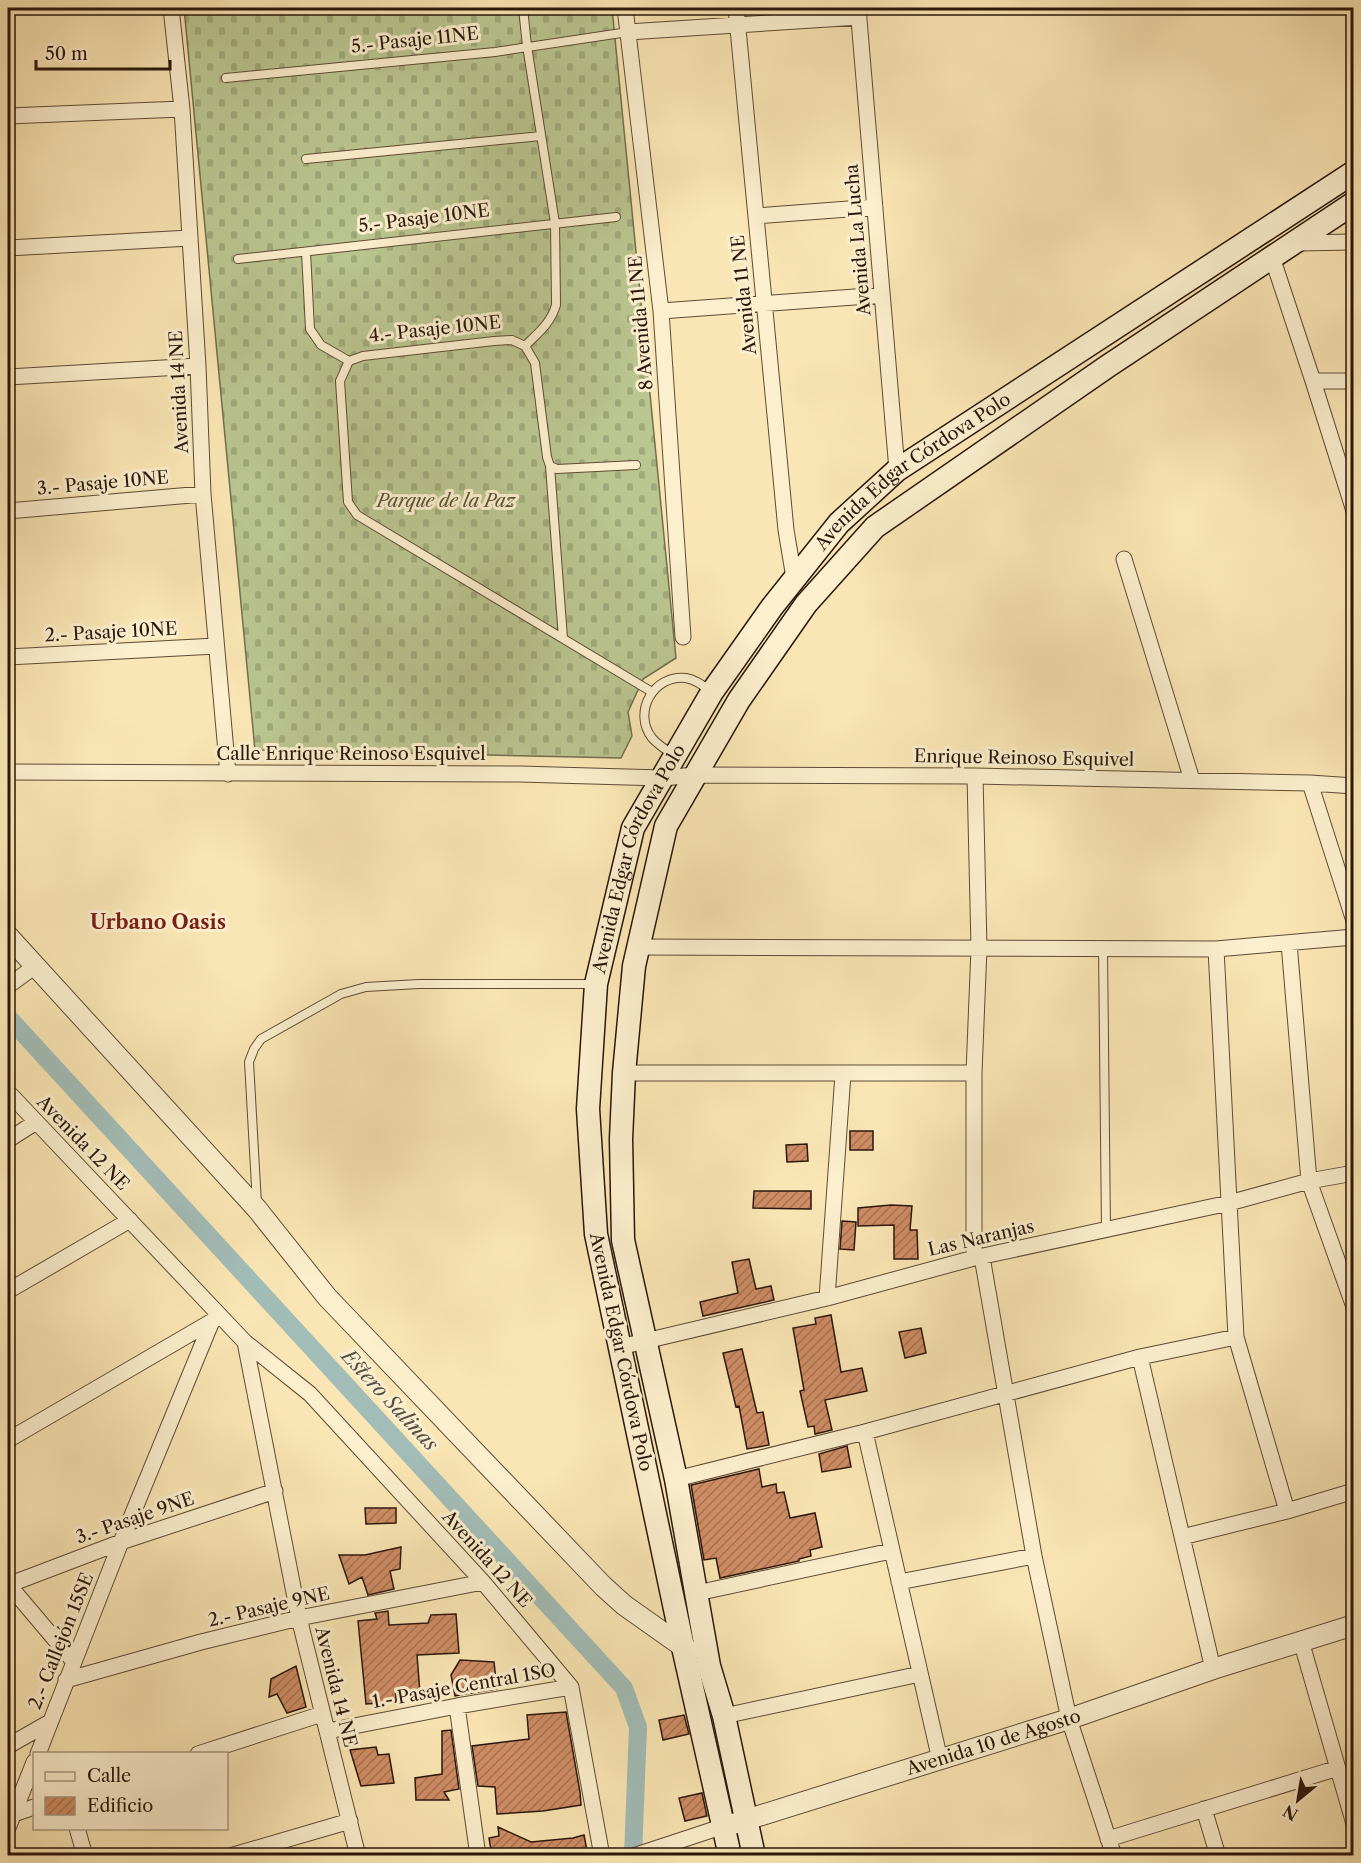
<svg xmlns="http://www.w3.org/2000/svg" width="1361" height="1863" viewBox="0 0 1361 1863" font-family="'Libre Caslon Text',serif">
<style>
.cemetery{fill:url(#cemetery-stones);stroke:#726e4e;stroke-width:1.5}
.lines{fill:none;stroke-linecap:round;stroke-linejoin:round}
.canal{stroke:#a2bdb8;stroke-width:18}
.building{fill:url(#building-hatch);stroke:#2a160c;stroke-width:1.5}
.service-casing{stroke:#5e4a36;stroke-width:10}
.minor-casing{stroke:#5e4a36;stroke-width:17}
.tertiary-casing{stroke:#5e4a36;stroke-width:22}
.secondary-casing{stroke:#2a160c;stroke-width:25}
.service{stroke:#fcefce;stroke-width:8}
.minor{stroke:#fcefce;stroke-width:15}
.tertiary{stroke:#fcefce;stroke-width:20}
.secondary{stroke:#fcefce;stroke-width:22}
.labels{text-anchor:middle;stroke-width:6;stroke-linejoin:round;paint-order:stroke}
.street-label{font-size:18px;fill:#2a160c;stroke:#fcefce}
.park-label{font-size:18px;font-style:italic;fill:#5c543a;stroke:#fcefce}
.neighbourhood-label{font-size:20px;font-weight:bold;fill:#7a1f14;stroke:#fcefce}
.water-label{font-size:20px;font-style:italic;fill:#545048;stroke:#fcefce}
</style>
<defs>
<pattern id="cemetery-stones" width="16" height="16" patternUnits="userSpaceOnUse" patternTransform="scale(1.5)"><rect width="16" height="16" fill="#bac690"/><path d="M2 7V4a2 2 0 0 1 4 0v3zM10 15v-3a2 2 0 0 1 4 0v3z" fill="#a0a97b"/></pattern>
<pattern id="building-hatch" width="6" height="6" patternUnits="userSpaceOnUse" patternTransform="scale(1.5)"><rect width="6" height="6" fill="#cf8d65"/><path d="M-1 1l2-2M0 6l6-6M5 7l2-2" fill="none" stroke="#a87252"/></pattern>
</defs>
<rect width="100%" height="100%" fill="#fae6b4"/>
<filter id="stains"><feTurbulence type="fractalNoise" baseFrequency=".00333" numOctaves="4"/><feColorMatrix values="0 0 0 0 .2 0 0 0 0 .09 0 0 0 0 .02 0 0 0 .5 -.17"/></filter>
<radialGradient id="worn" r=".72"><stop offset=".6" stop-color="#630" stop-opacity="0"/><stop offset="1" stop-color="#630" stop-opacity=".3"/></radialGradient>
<path class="cemetery" d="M184 8H612L676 658 643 679 628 712 632 736 621 758 255 750Z"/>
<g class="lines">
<path class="canal" d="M8 1017 624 1688 638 1727 633 1856"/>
</g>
<path class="building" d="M850 1131H873V1150H850Z
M807 1144 808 1161 787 1162 786 1145Z
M754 1191H811V1209L753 1208Z
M891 1205 912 1206 910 1230H917L918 1259H894V1225L858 1226V1208Z
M842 1221 856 1222 854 1250 840 1249Z
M749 1259 756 1289 771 1286 774 1300 703 1316 700 1302 738 1293 732 1262Z
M831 1315 841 1372 862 1368 867 1391 825 1400 832 1430 815 1434 814 1426 808 1427 800 1391 804 1390 793 1328 816 1324 815 1318Z
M921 1328 926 1353 905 1358 899 1332Z
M742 1349 757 1413 763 1412 769 1445 747 1449 739 1406 736 1407 723 1353Z
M847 1446 851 1467 822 1472 819 1454Z
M759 1469 762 1487 776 1484 777 1493 784 1492 790 1518 815 1513 822 1547 810 1550 811 1556 799 1559V1561L720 1578 716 1558 704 1560 691 1485Z
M365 1508H396V1523L366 1524Z
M401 1547 400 1569 390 1571 394 1589 368 1595 362 1577 349 1584 339 1555H365Z
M388 1611 389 1625 428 1623 431 1615 456 1614 459 1653 417 1655 420 1693 396 1694V1702L366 1704 358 1621 377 1619 375 1613Z
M460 1660 494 1662 497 1689 455 1696 451 1675Z
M296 1666 306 1707 287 1713 277 1694 269 1697 271 1679Z
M566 1712 580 1792 581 1805 543 1811 497 1814 495 1787 478 1786 472 1746 529 1739 527 1715Z
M684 1715 689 1734 663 1740 659 1720Z
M451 1730 459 1789 444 1792 449 1800H416L415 1778 442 1774V1731Z
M376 1747 378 1755 389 1754 394 1783 361 1786 350 1750Z
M702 1793 707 1816 685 1821 679 1798Z
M498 1827 531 1842 573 1838 584 1835 588 1856H492L489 1838 499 1836Z"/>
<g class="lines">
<g class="service-casing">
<path id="service" d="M523 8 527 46 555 223 556 305C551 323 538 333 525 346
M226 78 495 52 628 32
M306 159 541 136
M306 252 310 329 321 345 349 361
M238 259 616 217
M525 346 535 363 547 457 550 466 557 469 636 465
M349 361 340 381 348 502 357 515 652 692
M349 361 363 356 494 341 512 340 525 346
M550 466 563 638
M674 755C666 750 658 745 652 738 632 712 654 674 686 678 696 680 703 685 710 691
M1103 948 1106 1230
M257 1204 249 1062 254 1049 261 1039 341 994 366 987 419 984H593"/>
</g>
<g class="minor-casing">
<path id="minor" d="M171 8 182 109 198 366 203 494 228 774
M625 8 661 311 683 637
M736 8 786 530 794 578
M858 8 897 470
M628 32 859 17
M8 116 182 109
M756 216 875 207
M1297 243 1354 242
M8 248 190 238
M1272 257 1313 381 1354 511
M661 311 882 295
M8 377 198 366
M1313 381H1354
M8 511 203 494
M1124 559 1192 780
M8 657 216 646
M8 772 519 774 663 778 695 775 975 776 1310 783 1354 786
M1310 783 1354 921
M1289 943 1309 1181 1354 1307
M638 947 1216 949 1354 937
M1216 949 1236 1337 1287 1511
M8 986 34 967
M624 1073H974
M8 1092 245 1342 310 1394 483 1582 571 1687 602 1856
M8 1140 36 1122
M982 1257 1034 1556 1069 1719 1114 1856
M974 1258V1073L979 948 975 776
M8 1291 130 1220
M827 1298 843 1074
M245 1342 299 1618 358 1856
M620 1347 827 1298 974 1258 1229 1203 1309 1181 1354 1173
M1140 1357 1213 1669
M865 1432 940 1760
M8 1440 214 1320
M676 1479 865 1432 1140 1357 1236 1337
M1182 1537 1287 1511 1354 1491
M899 1582 1034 1556
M8 1584 74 1662
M8 1585 121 1542 275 1491
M697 1593 891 1551
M1301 1641 1354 1824
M66 1680 201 1642 299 1618 483 1582
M457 1706 478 1856
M724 1716 920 1674
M328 1731 457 1706 571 1687
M8 1746 50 1722
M38 1754 121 1542 212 1321
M198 1754 322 1714
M1204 1809 1218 1856
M14 1814 34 1807
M8 1828 34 1762
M77 1828 85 1856
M1108 1839 1338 1768
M230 1856 350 1821
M633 1856 724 1826"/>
</g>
<g class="tertiary-casing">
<g id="tertiary">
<path d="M8 936 257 1209 327 1297 603 1586 624 1605 689 1651"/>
<path id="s1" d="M733 1824 1069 1719 1213 1669 1354 1625"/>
</g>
</g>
<g class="secondary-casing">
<g id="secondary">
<path id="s2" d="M730 1856 683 1647 596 1234 588 1109 596 984 633 828 712 692 772 607 839 523 897 470 1354 172"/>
<path d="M754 1856 724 1716 709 1666 676 1479 623 1240 621 1139 624 1073 634 966 666 826 739 700 806 604 875 527 1108 366 1354 203"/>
</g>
</g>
<use href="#service" class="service"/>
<use href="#minor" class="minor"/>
<use href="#tertiary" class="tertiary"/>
<use href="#secondary" class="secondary"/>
</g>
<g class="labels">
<g class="street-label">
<text transform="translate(415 40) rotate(-6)" y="6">5.- Pasaje 11NE</text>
<text transform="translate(424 218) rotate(-7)" y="6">5.- Pasaje 10NE</text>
<text transform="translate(858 240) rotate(-95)" y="6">Avenida La Lucha</text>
<text transform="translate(744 295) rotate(-96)" y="6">Avenida 11 NE</text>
<text transform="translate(641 323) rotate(-95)" y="6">8 Avenida 11 NE</text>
<text transform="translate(435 329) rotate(-6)" y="6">4.- Pasaje 10NE</text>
<text transform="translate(179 392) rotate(-93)" y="6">Avenida 14 NE</text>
<text dy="6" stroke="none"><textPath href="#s2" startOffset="1506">Avenida Edgar Córdova Polo</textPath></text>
<text transform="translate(103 483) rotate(-5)" y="6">3.- Pasaje 10NE</text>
<text transform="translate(111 632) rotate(-3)" y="6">2.- Pasaje 10NE</text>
<text x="351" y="760">Calle Enrique Reinoso Esquivel</text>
<text transform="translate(1024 758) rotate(1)" y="6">Enrique Reinoso Esquivel</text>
<text dy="6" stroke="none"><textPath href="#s2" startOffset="1020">Avenida Edgar Córdova Polo</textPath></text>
<text transform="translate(83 1143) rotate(46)" y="6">Avenida 12 NE</text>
<text transform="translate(981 1238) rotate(-13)" y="6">Las Naranjas</text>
<text transform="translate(621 1352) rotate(78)" y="6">Avenida Edgar Córdova Polo</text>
<text transform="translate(135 1518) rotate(-19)" y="6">3.- Pasaje 9NE</text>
<text transform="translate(487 1559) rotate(48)" y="6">Avenida 12 NE</text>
<text transform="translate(269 1607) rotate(-13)" y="6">2.- Pasaje 9NE</text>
<text transform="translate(61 1641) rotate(-68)" y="6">2.- Callejón 15SE</text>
<text transform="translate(464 1686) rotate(-10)" y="6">1.- Pasaje Central 1SO</text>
<text transform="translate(336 1687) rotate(76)" y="6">Avenida 14 NE</text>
<text dy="6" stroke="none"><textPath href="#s1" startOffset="273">Avenida 10 de Agosto</textPath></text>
</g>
<g class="park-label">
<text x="446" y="507">Parque de la Paz</text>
</g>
<g class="neighbourhood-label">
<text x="158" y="929">Urbano Oasis</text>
</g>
<g class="water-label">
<text transform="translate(390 1400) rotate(47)" y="7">Estero Salinas</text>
</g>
</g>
<rect width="1361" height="1863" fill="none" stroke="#fae6b4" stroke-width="30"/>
<rect x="9" y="9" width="1343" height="1845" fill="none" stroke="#2a160c" stroke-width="3"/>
<rect x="15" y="15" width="1331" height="1833" fill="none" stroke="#2a160c" stroke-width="1.5"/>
<rect x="33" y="1752" width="195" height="78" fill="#fcefce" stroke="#a89880" stroke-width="1.5"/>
<rect x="45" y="1772" width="30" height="9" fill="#fcefce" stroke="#a89880" stroke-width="1.5"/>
<text x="87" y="1782" font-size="18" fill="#2a160c">Calle</text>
<rect x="45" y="1797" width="30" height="18" fill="url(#building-hatch)" stroke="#a89880" stroke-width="1.5"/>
<text x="87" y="1812" font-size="18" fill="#2a160c">Edificio</text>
<g transform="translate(1298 1800) rotate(210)" stroke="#fcefce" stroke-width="4.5" paint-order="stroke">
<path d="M0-4.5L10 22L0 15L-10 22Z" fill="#2a160c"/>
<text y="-9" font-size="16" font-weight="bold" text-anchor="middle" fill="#2a160c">N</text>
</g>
<path d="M36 60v9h134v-9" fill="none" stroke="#2a160c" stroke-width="3"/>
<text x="45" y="60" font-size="18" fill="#2a160c" stroke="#fcefce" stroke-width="4.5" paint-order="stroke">50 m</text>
<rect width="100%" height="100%" filter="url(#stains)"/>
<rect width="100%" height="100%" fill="url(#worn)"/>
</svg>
